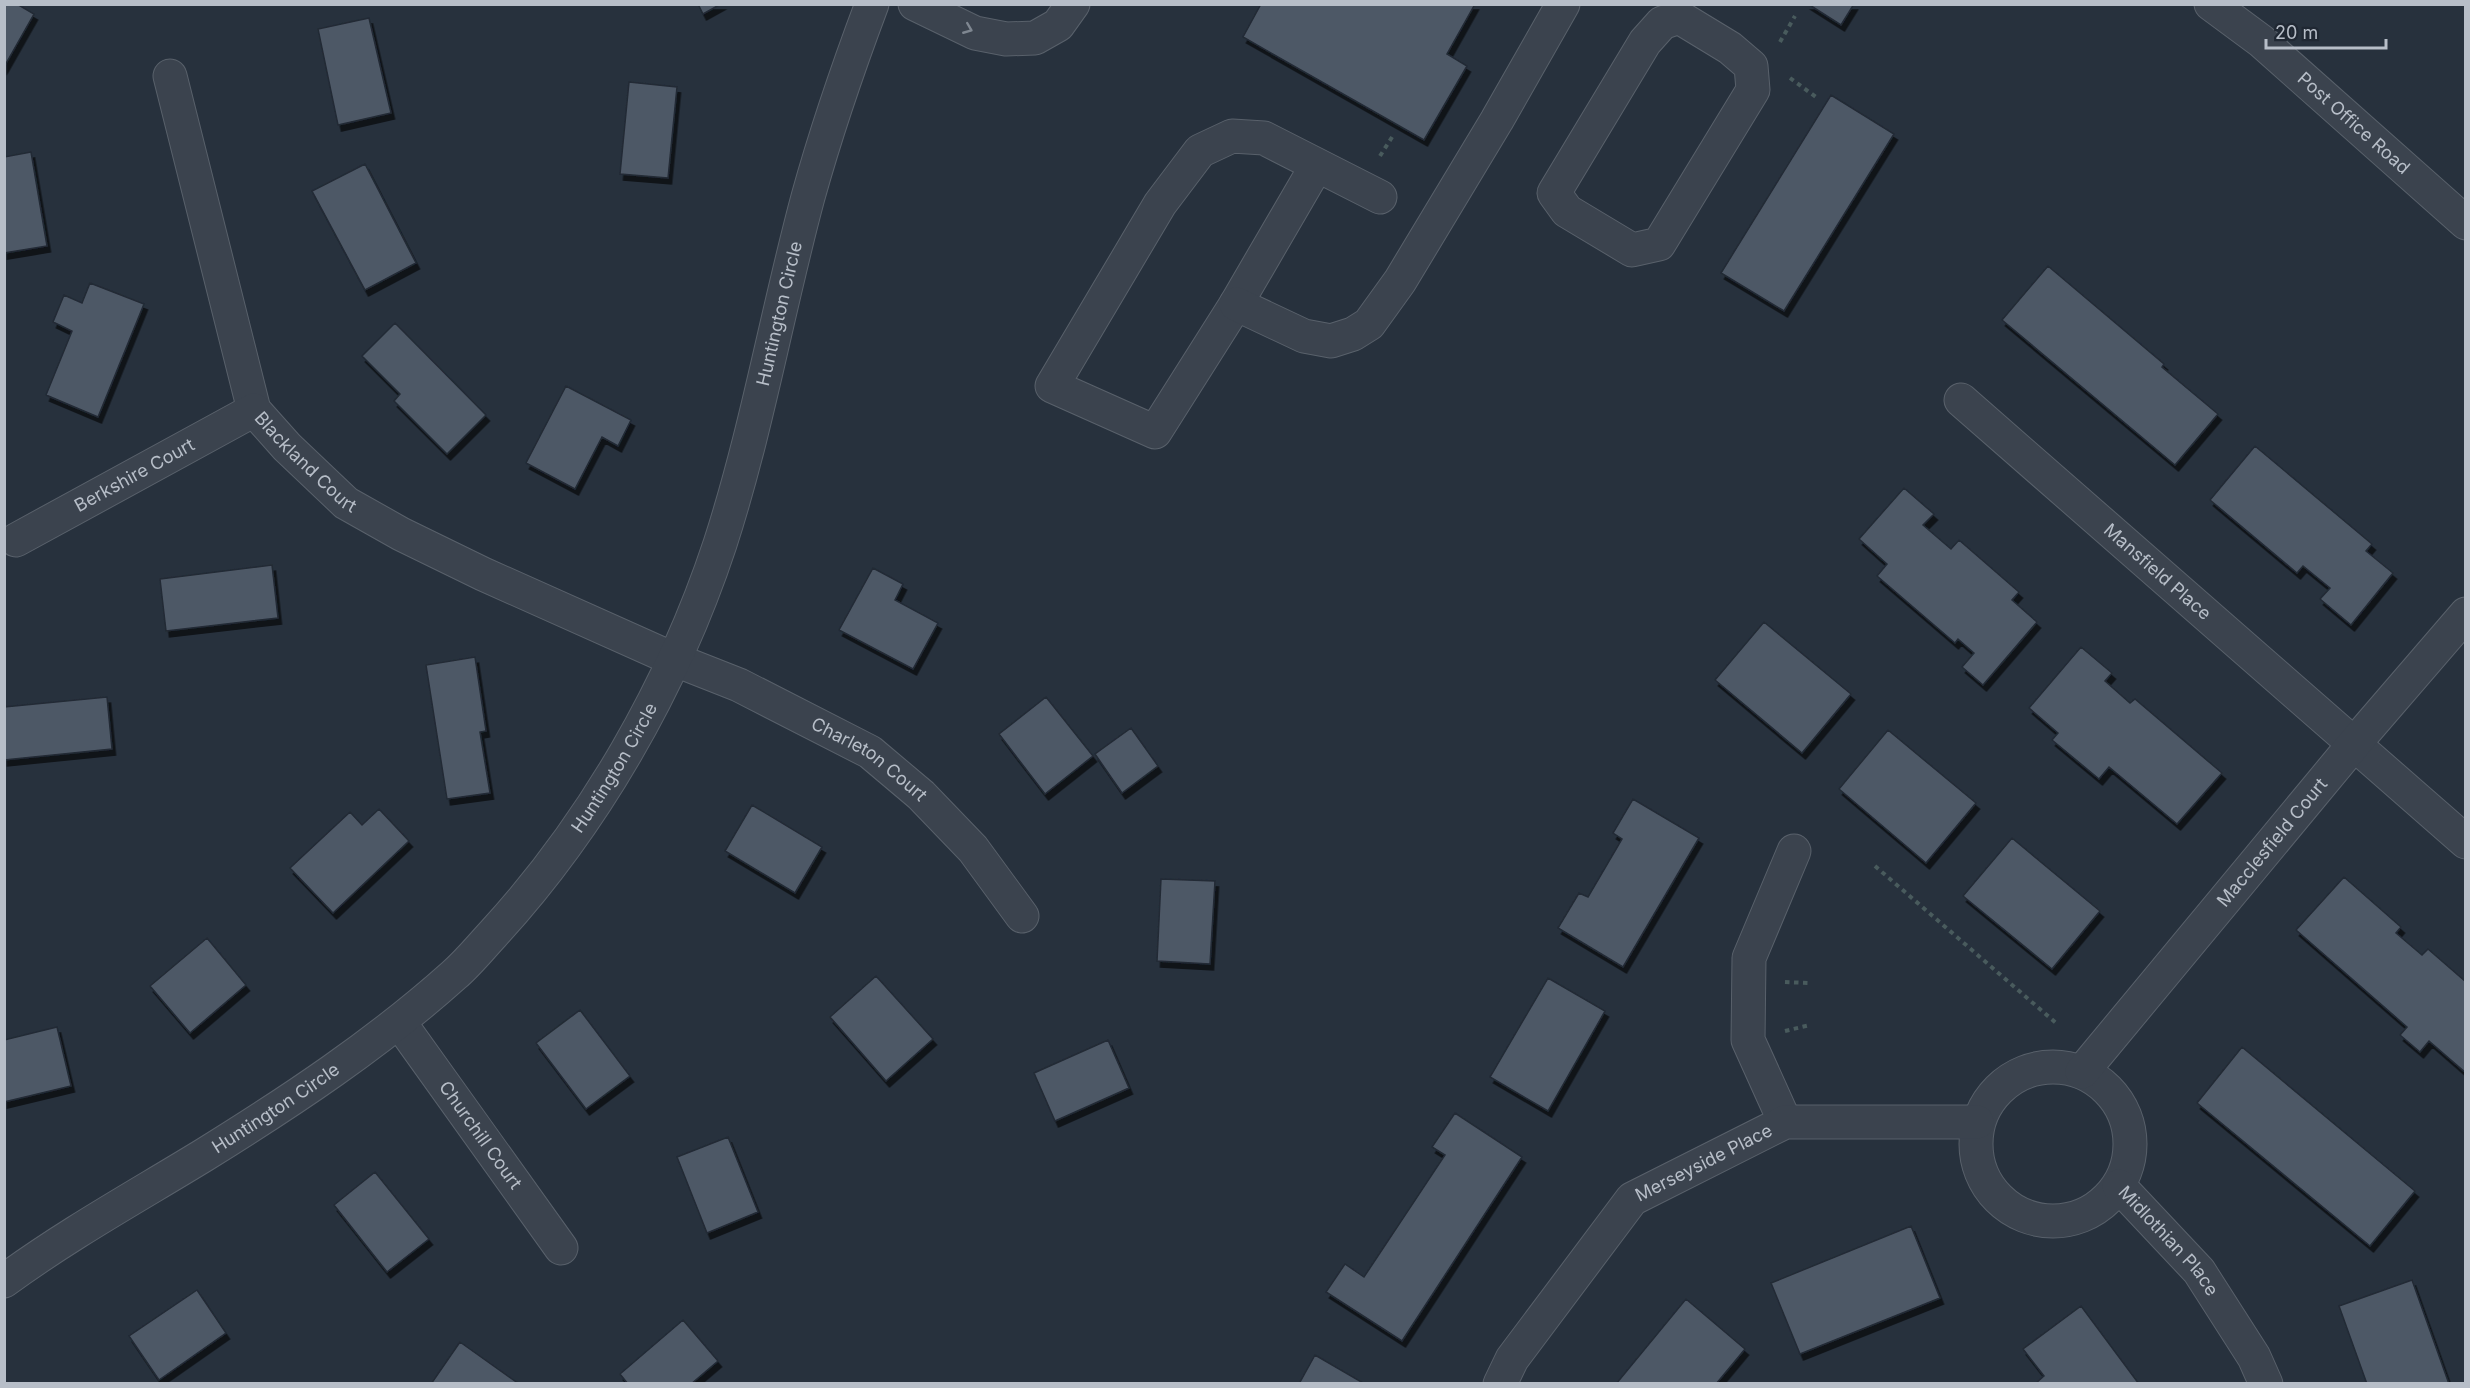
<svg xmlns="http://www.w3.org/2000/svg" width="2470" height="1388" viewBox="0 0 2470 1388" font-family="Inter,sans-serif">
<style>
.building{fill:#4e5866;stroke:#222a35;stroke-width:1.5;filter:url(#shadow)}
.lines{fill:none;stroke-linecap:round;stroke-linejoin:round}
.minor-casing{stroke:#59616b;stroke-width:35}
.path{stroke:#495b5d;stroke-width:4;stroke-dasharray:4.5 4.5;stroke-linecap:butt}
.minor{stroke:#3b434e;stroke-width:33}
.oneway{stroke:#7f8791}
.labels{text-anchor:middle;stroke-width:4.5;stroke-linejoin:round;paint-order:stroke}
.street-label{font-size:18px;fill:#b7bec8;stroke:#202833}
</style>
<defs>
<filter id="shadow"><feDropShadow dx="3.5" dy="6" stdDeviation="0" flood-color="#0009"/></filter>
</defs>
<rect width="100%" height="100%" fill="#27313d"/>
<path class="building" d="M4 4H17L34 14 4 67Z
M698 4H721L703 14Z
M1261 4H1475L1447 54 1467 66 1424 140 1243 37Z
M1808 4H1854L1841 25Z
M369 18 391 113 338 125 318 29Z
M629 82 677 87 668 178 620 174Z
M1831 95 1894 134 1784 311 1721 273Z
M31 152 47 246 4 253V157Z
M365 164 416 263 365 290 312 191Z
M2048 266 2164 364 2162 367 2218 414 2175 465 2002 320Z
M90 283 144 304 98 417 46 395 72 331 53 322 64 295 82 303Z
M395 323 486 415 447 454 394 401 400 394 362 356Z
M566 386 631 420 618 446 602 437 575 489 526 463Z
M2255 446 2372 544 2366 551 2393 573 2351 625 2320 599 2330 588 2303 566 2297 573 2210 500Z
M1904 488 1934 514 1923 525 1951 549 1959 540 2019 592 2012 600 2037 622 1983 685 1962 667 1974 653 1958 639 1955 643 1877 576 1887 564 1859 539Z
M272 565 278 618 166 631 160 579Z
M873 568 903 584 895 600 938 623 913 669 839 630Z
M1764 622 1851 694 1802 753 1715 680Z
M2081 647 2112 673 2105 681 2130 703 2135 699 2222 773 2177 824 2109 767 2099 779 2052 740 2058 733 2029 708Z
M475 657 486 731 480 732 490 793 447 799 426 665Z
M107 697 112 749 4 760V707Z
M1046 697 1093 756 1045 794 999 734Z
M1131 728 1158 766 1122 793 1095 754Z
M1888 730 1976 803 1926 863 1839 789Z
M1633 799 1699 838 1623 967 1558 928 1579 893 1588 897 1622 839 1613 833Z
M752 805 822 847 795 893 725 851Z
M379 809 409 841 333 913 290 868 350 812 362 825Z
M2012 838 2100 911 2052 969 1963 896Z
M2344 877 2401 927 2396 933 2422 955 2428 949 2466 982V1073L2429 1041 2420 1052 2400 1035 2407 1027 2296 930Z
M1161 879 1215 881 1210 964 1157 961Z
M207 938 246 985 190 1033 150 986Z
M876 976 933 1039 886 1081 830 1017Z
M1548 978 1605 1011 1548 1111 1490 1077Z
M580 1010 630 1076 586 1109 536 1043Z
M57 1027 71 1086 4 1102V1040Z
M1108 1040 1129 1088 1055 1121 1034 1073Z
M2242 1047 2415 1191 2370 1246 2197 1103Z
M1455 1113 1522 1157 1402 1341 1326 1292 1345 1264 1364 1277 1445 1155 1432 1147Z
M728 1137 758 1212 707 1233 677 1157Z
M375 1172 429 1239 387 1272 334 1205Z
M1911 1226 1940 1298 1800 1354 1771 1283Z
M2412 1280 2449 1384H2367L2339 1306Z
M197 1290 226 1333 159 1380 129 1336Z
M1686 1299 1745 1349 1716 1384H1616Z
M2081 1306 2139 1384H2035L2044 1376 2023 1349Z
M683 1320 718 1361 691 1384H628L620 1374Z
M460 1342 519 1384H431Z
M1315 1355 1365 1384H1299Z"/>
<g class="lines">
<g class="minor-casing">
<g id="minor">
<path d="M915 4 975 33 1006 39 1035 38 1058 25 1073 4"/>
<path id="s1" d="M2211 4 2261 41 2466 223"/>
<path d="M1679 17 1730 48 1751 66 1753 90 1659 244 1632 250 1567 211 1554 193 1645 42 1662 23Z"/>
<path id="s2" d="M170 76 254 410 287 447 346 503 401 534 483 574 673 659 739 685 870 752 921 795 973 849 1022 916"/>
<path d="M1317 165 1236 304 1155 432 1052 386 1160 204 1200 151 1232 136 1264 138 1380 197"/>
<path d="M1236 304 1304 336 1331 341 1353 334 1369 324 1400 281 1497 120 1563 4"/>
<path id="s3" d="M1961 400 2466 842"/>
<path id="s4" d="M16 540 254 410"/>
<path id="s5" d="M400 1023 561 1248"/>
<circle cx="2053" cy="1144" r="77"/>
<path id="s6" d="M2082 1072 2354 744 2466 614"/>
<path d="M1785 1122 1748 1040 1749 958 1794 851"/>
<path id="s7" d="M2119 1186 2199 1271 2254 1357 2266 1384"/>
<path id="s8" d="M4 1281C68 1234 137 1196 204 1155 291 1101 377 1044 454 975 468 963 480 948 493 934 594 824 673 686 720 544 757 430 777 312 808 197 826 132 848 68 872 4"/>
<path id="s9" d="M1500 1384 1512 1359 1632 1199 1785 1122H1977"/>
</g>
</g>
<path class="path" d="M1780 42 1795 16
M1790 78 1816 97
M1380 156 1394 134
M1875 866 2056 1023
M1785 982 1808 983
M1785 1031 1810 1025"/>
<use href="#minor" class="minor"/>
</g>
<defs><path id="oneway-chevron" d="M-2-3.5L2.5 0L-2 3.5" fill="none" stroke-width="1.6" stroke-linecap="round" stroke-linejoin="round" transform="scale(1.5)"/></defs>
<use class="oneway" href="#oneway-chevron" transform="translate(968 29) rotate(22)"/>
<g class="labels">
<g class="street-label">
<text dy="6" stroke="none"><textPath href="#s1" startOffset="186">Post Office Road</textPath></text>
<text dy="6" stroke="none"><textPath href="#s8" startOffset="1294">Huntington Circle</textPath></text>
<text dy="6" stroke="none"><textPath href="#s2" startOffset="418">Blackland Court</textPath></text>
<text dy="6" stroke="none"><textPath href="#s4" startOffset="135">Berkshire Court</textPath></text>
<text dy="6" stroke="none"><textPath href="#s3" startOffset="261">Mansfield Place</textPath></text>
<text dy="6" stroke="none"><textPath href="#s2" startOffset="1059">Charleton Court</textPath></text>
<text dy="6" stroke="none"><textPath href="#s8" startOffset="808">Huntington Circle</textPath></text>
<text dy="6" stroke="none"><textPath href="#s6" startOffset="298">Macclesfield Court</textPath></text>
<text dy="6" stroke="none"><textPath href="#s8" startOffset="322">Huntington Circle</textPath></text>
<text dy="6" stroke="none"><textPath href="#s5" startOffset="138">Churchill Court</textPath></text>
<text dy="6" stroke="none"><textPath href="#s9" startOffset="308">Merseyside Place</textPath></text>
<text dy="6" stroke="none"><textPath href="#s7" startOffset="74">Midlothian Place</textPath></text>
</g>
</g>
<rect width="2470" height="1388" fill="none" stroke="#b7bec8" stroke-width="12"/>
<path d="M2266 39v9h120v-9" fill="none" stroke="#b7bec8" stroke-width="3"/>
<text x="2275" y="39" font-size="18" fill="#b7bec8" stroke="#202833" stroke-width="4.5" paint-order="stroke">20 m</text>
</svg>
